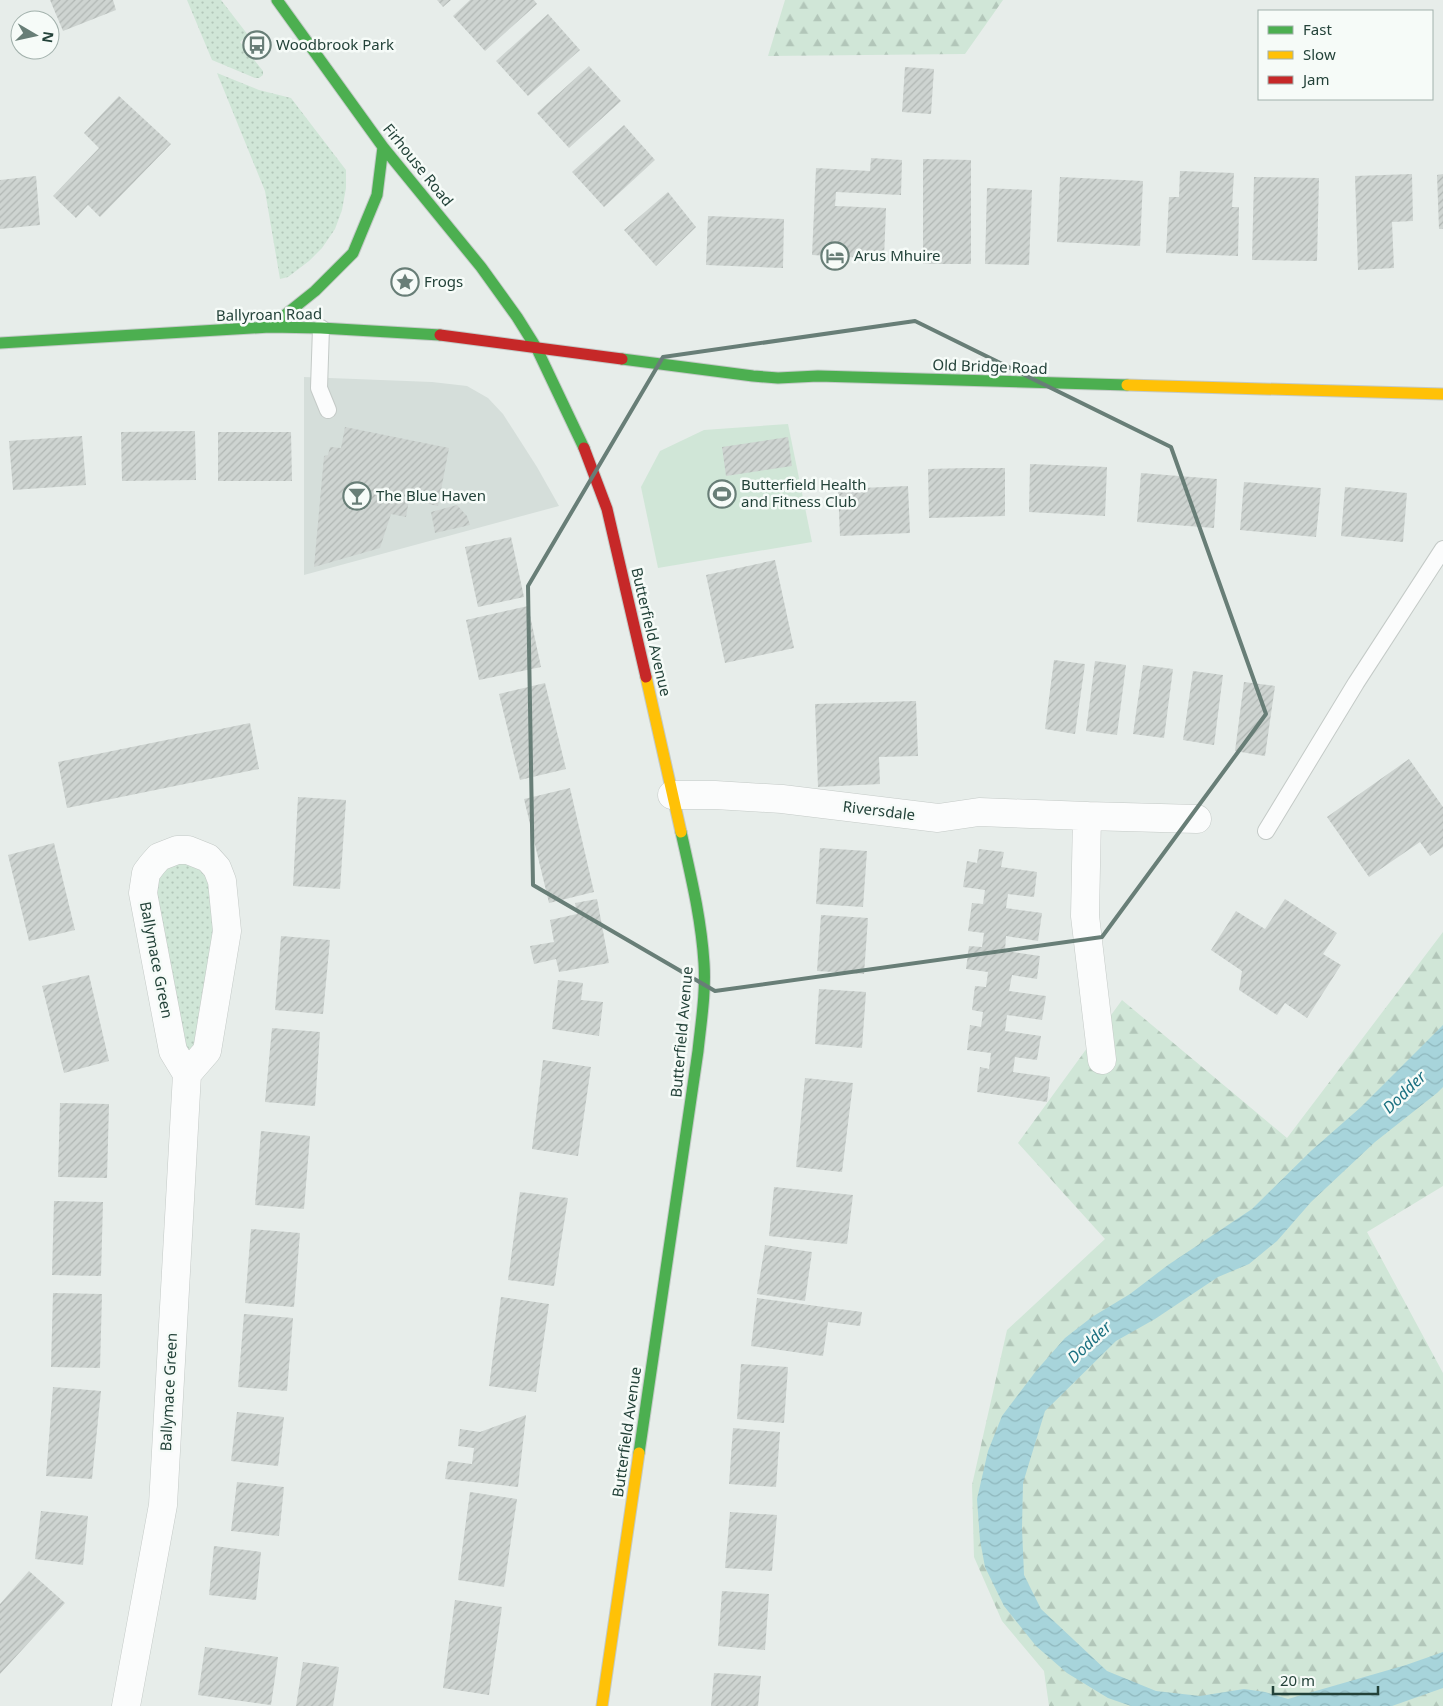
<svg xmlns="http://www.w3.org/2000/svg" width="1443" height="1706" viewBox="0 0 1443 1706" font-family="'Noto Sans',sans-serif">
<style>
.built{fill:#d5deda}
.grass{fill:url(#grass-dots)}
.forest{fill:url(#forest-firs)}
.garden{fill:#d0e6d7}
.water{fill:url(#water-waves)}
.building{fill:url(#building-hatch)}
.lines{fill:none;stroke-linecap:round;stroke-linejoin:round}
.lane-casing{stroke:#c4cac7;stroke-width:18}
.street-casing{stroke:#c4cac7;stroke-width:29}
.fast-casing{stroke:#c3cac7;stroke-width:13}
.slow-casing{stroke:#c3cac7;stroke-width:13}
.jam-casing{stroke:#c3cac7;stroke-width:13}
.lane{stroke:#fbfcfc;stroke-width:16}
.street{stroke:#fbfcfc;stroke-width:28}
.fast{stroke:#4caf50;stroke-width:11}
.slow{stroke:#ffc107;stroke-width:11}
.jam{stroke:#c62828;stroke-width:11}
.marked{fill:none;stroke:#687e77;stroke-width:4;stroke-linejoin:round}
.labels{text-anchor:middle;stroke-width:5;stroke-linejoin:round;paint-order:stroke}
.poi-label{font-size:15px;fill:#234239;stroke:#f6fbf8;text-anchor:start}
.street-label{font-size:15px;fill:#234239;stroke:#f6fbf8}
.water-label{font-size:16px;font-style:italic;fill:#1a7080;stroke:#f6fbf8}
</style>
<defs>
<pattern id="grass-dots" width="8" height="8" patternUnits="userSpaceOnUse" patternTransform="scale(1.25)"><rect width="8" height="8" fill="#d0e6d7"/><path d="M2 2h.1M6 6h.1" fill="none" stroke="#b2c6b9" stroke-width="1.8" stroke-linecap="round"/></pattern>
<pattern id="forest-firs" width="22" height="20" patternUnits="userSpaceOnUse" patternTransform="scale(1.25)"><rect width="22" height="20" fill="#d0e6d7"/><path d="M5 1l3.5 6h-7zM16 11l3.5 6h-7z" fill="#b2c6b9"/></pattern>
<pattern id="water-waves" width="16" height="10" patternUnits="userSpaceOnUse" patternTransform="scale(1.25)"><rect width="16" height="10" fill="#a7d4db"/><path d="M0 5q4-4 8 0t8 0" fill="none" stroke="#8fb7bd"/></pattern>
<pattern id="building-hatch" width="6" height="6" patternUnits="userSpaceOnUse" patternTransform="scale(1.25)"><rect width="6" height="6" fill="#ced4d1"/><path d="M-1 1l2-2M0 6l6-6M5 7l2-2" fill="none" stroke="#b1b7b4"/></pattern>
</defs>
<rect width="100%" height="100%" fill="#e7edea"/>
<path class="built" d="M304 377 432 382 467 386 488 398 503 414 537 467 559 506 304 575Z"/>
<path class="grass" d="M187 0H221L248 35 240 42 263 71V75L259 78H255L212 60Z
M217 73 259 90 291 98 346 170V188L342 210 335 229 322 248 309 261 288 277 280 279 265 191Z
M179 856 221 881 192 1085 154 879Z"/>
<path class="forest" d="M785 0H1003L965 54 768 56Z
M1443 932V1186L1367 1232 1443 1373V1706H1049L1044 1671 1002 1621 974 1557 972 1485 1007 1330 1105 1239 1018 1143 1122 1000 1287 1138Z"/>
<path class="garden" d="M788 424 812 542 658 568 641 487 660 451 704 430Z"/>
<path class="water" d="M1443 1025V1087L1437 1093 1375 1142 1311 1202 1277 1241 1249 1264 1218 1277 1155 1319 1116 1341 1045 1411 1023 1483 1022 1528 1024 1575 1041 1609 1107 1671 1156 1691 1200 1696 1244 1689 1265 1692 1288 1699 1406 1665 1443 1652V1688L1392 1706H1131L1108 1698 1067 1673 1036 1646 1004 1606 985 1567 980 1540 977 1499 988 1451 1002 1416 1036 1371 1065 1338 1092 1317 1130 1294 1168 1265 1252 1209 1312 1150 1361 1107Z"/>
<path class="building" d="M50 0H113L116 10 63 31Z
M437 0H451L443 7Z
M470 0H534L537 4 485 51 453 16Z
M548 14 580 50 528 96 496 61Z
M589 66 621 101 569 148 537 113Z
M905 67 934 69 931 114 902 112Z
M119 96 171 144 100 217 88 205 76 218 53 196 99 148 84 133Z
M624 125 655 160 604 207 572 172Z
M871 158 902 160 901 195 836 192 835 206 886 208 884 259 812 255 816 168 870 171Z
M923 159 971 160V264H923Z
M1180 171 1234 173 1232 207H1239L1238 256 1166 253 1169 197H1179Z
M1412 174 1413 221 1392 222 1394 268 1358 270 1355 176Z
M1443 174V229H1439L1437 175Z
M36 176 40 225 0 229V180Z
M1060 177 1143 181 1140 246 1057 242Z
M1254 177 1319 178 1317 261 1252 260Z
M987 188 1032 190 1029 265 985 264Z
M668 192 696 227 656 266 624 230Z
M708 216 784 219 783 268 706 265Z
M345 427 449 448 438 506 409 500 406 517 391 514 380 548 314 567 324 456 328 455 330 447 341 448Z
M195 431 196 480 122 481 121 432Z
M218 432H291L292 481H218Z
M82 436 86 485 13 490 9 441Z
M788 437 792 466 726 476 722 447Z
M1030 464 1107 467 1105 516 1029 512Z
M967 468H1005V516L929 518 928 469Z
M1141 473 1217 479 1214 528 1137 522Z
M1244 482 1321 488 1316 537 1240 530Z
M908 486 910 533 840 536 838 489Z
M1345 487 1407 493 1403 542 1341 536Z
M457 505 467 516 470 525 435 533 431 512Z
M511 537 524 597 478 607 465 547Z
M775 560 794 648 725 663 706 575Z
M528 606 541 667 479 680 466 620Z
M1054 660 1085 664 1075 734 1045 729Z
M1095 661 1126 665 1117 735 1086 731Z
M1143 665 1173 669 1164 738 1133 734Z
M1193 671 1223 675 1214 745 1183 740Z
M1244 682 1275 686 1265 756 1235 751Z
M545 683 566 769 520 780 499 694Z
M916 701 918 756 879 757 880 784 818 787 815 704Z
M250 723 259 769 67 808 58 762Z
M1409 759 1443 807V847L1430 856 1420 842 1369 877 1327 817Z
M570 788 594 892 549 903 524 799Z
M298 797 346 800 340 889 293 886Z
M54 843 75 930 29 941 8 855Z
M820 848 867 851 863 907 816 904Z
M979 849 1004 852 1001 867 1037 872 1034 897 1008 894 1006 908 1042 913 1038 941 1006 936 1005 951 1040 956 1037 979 1012 975 1009 991 1046 996 1042 1020 1007 1015 1005 1031 1041 1036 1037 1060 1015 1057 1013 1072 1050 1077 1047 1102 977 1092 980 1067 989 1069 991 1053 967 1050 970 1025 981 1027 983 1012 972 1010 975 986 986 987 988 972 966 969 969 946 982 947 984 933 968 931 972 903 983 904 985 890 963 887 967 861 977 863Z
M597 899 609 963 559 972 556 959 534 964 530 946 554 942 550 920 577 914 575 903Z
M1285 899 1337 933 1323 954 1341 965 1307 1018 1285 1003 1277 1015 1239 990 1242 971 1211 950 1236 911 1265 929Z
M821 915 868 918 864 974 817 971Z
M281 936 330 940 323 1014 275 1010Z
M89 975 109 1061 64 1073 42 986Z
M558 980 583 983 581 1000 603 1002 599 1036 552 1029Z
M819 989 866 992 862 1048 815 1044Z
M272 1028 320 1032 315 1106 265 1102Z
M543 1060 591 1067 578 1156 532 1149Z
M805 1078 853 1083 842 1172 796 1167Z
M60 1103 109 1104 107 1178 58 1177Z
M261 1131 310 1136 304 1209 255 1205Z
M774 1187 853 1195 847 1244 769 1236Z
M520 1192 568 1198 554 1286 508 1280Z
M54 1201 103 1202 101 1276 52 1275Z
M251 1229 300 1233 294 1307 245 1303Z
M765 1245 812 1252 805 1301 757 1294Z
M53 1293 102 1294 100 1368 51 1367Z
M501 1297 549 1304 536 1392 489 1386Z
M757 1298 862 1312 860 1326 828 1322 823 1356 751 1346Z
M244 1314 293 1318 287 1391 238 1387Z
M741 1364 788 1367 784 1423 737 1419Z
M53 1387 101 1391 92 1479 46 1476Z
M237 1412 284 1417 278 1466 231 1461Z
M526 1415 518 1487 445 1479 448 1461 472 1464 474 1448 458 1446 460 1429 480 1432Z
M733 1428 780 1432 776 1487 729 1484Z
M237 1482 284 1487 279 1536 231 1531Z
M470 1492 517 1499 504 1587 458 1580Z
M41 1511 88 1516 83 1565 35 1559Z
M730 1512 777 1515 772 1571 725 1568Z
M214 1546 261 1552 256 1600 209 1595Z
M29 1571 65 1603 0 1674V1604Z
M722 1591 769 1594 765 1650 718 1646Z
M455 1600 502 1607 489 1695 443 1688Z
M205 1647 278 1657 271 1705 198 1695Z
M303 1662 339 1667 333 1706H296Z
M714 1673 761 1676 758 1706H711Z"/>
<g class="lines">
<g class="lane-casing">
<path id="lane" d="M321 328 319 388 328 410
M1266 831 1356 683 1443 549"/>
</g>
<g class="street-casing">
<path id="street" d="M672 795H715L782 799 938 818 979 812 1087 816 1085 916 1102 1060
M1087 816 1197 819
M126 1706 163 1505 187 1074 173 1051 143 893 146 873 152 865 159 857 177 850H188L208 858 217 868 222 881 227 931 207 1051 187 1074"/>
</g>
<g class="fast-casing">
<path id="fast" d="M277 0 383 147 481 267 517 317 537 349 584 448
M270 327 315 291 353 253 377 195 383 147
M0 343 270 327 321 328 440 335
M622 359 753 376 778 378 818 376 1127 385
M639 1453 698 1051C701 1022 706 993 704 963 701 917 691 877 681 832"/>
</g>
<g class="slow-casing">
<path id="slow" d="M1127 385 1443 394
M646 677 681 832
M602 1706 639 1453"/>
</g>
<g class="jam-casing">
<path id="jam" d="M440 335 622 359
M584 448 607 509 646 677"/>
</g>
<use href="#lane" class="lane"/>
<use href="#street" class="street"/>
<use href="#fast" class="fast"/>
<use href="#slow" class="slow"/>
<use href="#jam" class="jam"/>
</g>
<path class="marked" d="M915 321 1171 447 1266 714 1102 937 715 991 533 885 528 586 663 357Z"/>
<defs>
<g id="bus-ring" transform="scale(1.4375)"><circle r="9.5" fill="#f6fbf8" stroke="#687e77" stroke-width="1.5"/><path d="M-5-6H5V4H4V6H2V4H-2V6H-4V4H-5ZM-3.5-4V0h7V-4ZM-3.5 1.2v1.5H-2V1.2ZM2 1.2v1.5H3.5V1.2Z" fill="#687e77"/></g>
<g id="hotel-ring" transform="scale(1.4375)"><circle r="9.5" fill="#f6fbf8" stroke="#687e77" stroke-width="1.5"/><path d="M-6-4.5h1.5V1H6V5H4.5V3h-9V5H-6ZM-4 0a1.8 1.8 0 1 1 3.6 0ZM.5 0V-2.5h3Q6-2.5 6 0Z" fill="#687e77"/></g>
<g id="sight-ring" transform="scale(1.4375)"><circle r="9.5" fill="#f6fbf8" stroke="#687e77" stroke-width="1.5"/><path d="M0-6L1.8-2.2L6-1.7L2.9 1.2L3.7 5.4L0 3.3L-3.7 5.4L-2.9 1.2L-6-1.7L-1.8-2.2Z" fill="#687e77"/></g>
<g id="stadium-ring" transform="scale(1.4375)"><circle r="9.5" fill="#f6fbf8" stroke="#687e77" stroke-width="1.5"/><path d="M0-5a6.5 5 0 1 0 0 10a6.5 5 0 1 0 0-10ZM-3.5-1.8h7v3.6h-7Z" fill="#687e77"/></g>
<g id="bar-ring" transform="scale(1.4375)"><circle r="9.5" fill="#f6fbf8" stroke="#687e77" stroke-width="1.5"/><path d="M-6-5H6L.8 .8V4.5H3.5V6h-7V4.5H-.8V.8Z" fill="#687e77"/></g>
</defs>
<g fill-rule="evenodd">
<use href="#bus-ring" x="257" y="45"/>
<use href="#hotel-ring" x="835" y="256"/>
<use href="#sight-ring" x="405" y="282"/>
<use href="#stadium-ring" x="722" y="494"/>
<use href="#bar-ring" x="357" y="496"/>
</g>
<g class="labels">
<g class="poi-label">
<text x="276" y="50">Woodbrook Park</text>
<text x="854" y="261">Arus Mhuire</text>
<text x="424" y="287">Frogs</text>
<text x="741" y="490">Butterfield Health<tspan x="741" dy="17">and Fitness Club</tspan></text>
<text x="376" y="501">The Blue Haven</text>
</g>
<g class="street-label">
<text transform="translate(418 165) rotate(51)" y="5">Firhouse Road</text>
<text transform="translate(269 315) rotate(-1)" y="5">Ballyroan Road</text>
<text transform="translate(990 367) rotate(2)" y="5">Old Bridge Road</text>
<text transform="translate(651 632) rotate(77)" y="5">Butterfield Avenue</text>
<text transform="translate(879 811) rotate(7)" y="5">Riversdale</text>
<text transform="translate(156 960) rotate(79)" y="5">Ballymace Green</text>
<text transform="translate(682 1032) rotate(-85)" y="5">Butterfield Avenue</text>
<text transform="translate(169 1392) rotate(-87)" y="5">Ballymace Green</text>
<text transform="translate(627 1432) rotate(-82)" y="5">Butterfield Avenue</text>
</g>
<g class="water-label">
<text transform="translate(1404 1092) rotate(-44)" y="6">Dodder</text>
<text transform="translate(1089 1342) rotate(-43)" y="6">Dodder</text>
</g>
</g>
<rect x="1258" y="10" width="175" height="90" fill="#f6fbf8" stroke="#a2b1ac"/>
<rect x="1268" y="26" width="25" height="8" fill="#4caf50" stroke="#a2b1ac"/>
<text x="1303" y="35" font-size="15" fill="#234239">Fast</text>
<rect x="1268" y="51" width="25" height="8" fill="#ffc107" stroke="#a2b1ac"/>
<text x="1303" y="60" font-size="15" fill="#234239">Slow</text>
<rect x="1268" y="76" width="25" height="8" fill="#c62828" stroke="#a2b1ac"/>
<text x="1303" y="85" font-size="15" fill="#234239">Jam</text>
<g transform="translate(35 35) rotate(99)"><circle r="24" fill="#f6fbf8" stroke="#a2b1ac"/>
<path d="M0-4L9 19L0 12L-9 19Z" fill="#687e77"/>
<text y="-8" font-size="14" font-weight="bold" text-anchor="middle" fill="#234239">N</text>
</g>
<path d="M1273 1686v8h105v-8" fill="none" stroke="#234239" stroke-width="2.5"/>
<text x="1280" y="1686" font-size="15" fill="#234239" stroke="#f6fbf8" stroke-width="4" paint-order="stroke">20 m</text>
</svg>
